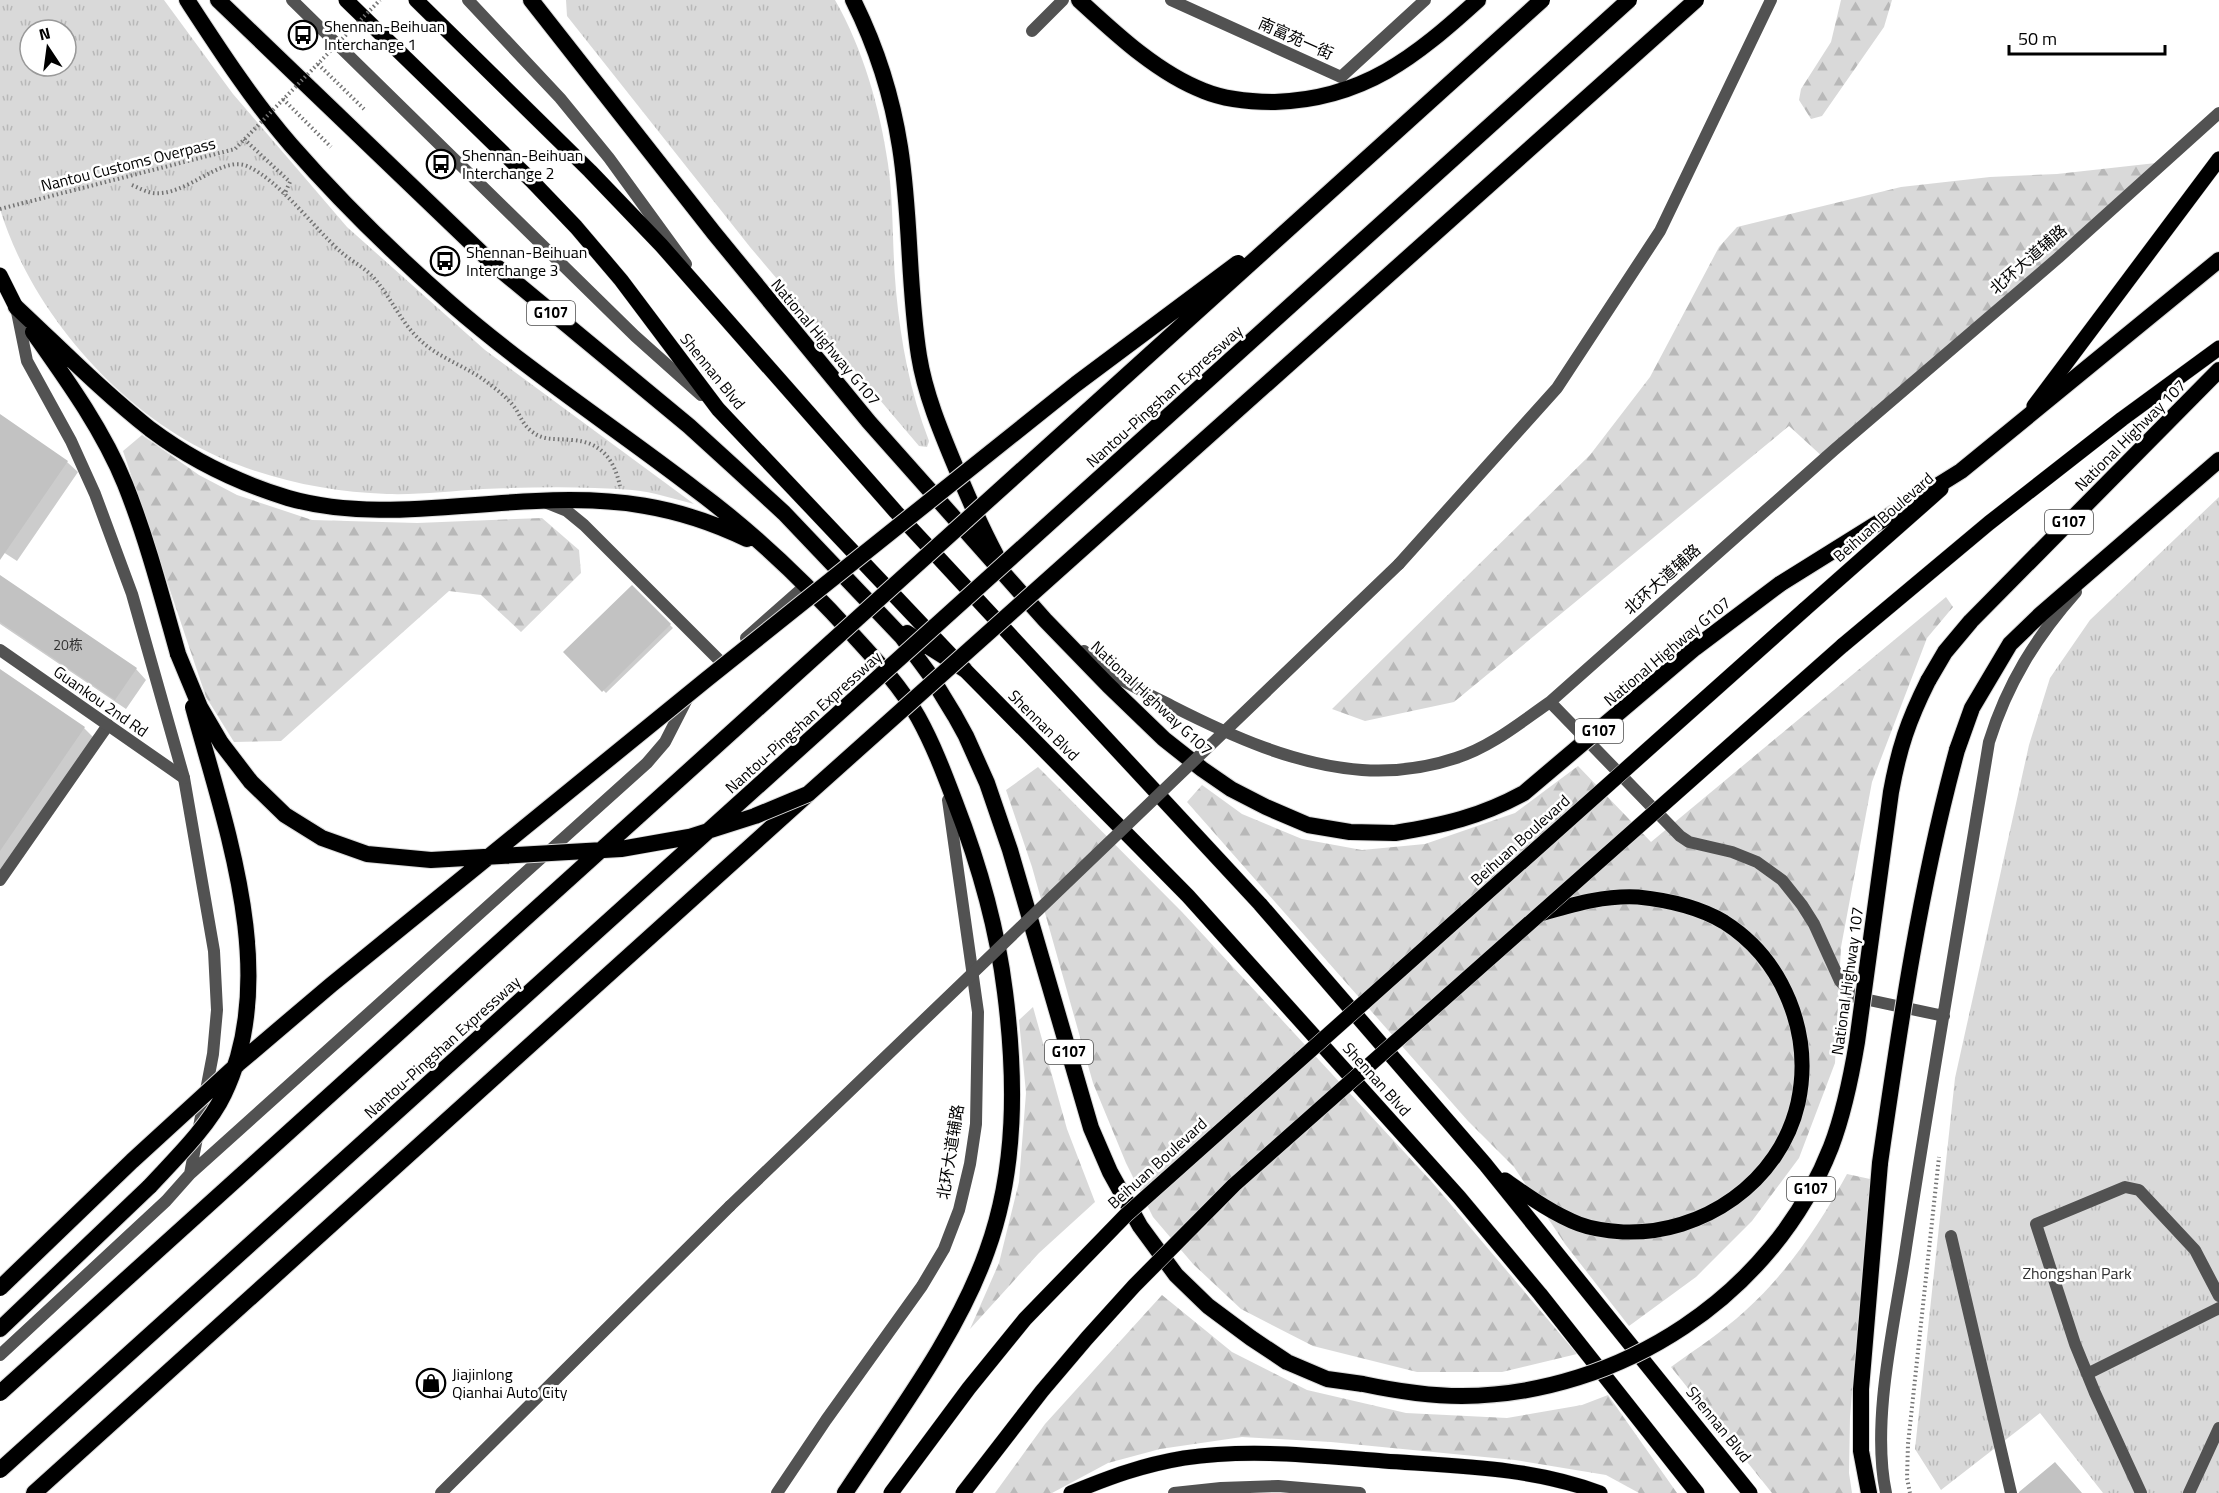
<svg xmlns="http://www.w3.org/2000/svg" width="2219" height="1493" viewBox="0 0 2219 1493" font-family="'Titillium Web','Noto Sans SC',sans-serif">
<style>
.forest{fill:url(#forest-firs)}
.park{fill:url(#park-tufts);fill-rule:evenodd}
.shadow{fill:#0003}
.building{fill:#c2c2c2}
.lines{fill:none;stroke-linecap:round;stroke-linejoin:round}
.primary-casing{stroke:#dbdbdb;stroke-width:16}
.trunk-casing{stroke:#dbdbdb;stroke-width:18}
.path{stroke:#747474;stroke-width:4;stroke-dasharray:1.5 3;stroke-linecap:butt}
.service{stroke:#525252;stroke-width:12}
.minor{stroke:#525252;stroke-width:12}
.primary{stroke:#000;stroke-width:15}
.trunk{stroke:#000;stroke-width:16}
.primary-bridge-casing{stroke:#dbdbdb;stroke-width:16;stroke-linecap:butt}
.trunk-bridge-casing{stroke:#dbdbdb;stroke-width:18;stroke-linecap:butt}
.path-bridge{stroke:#747474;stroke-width:4;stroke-dasharray:1.5 3;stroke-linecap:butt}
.minor-bridge{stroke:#525252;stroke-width:12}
.primary-bridge{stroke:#000;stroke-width:15}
.trunk-bridge{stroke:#000;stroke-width:16}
.labels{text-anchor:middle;stroke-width:5;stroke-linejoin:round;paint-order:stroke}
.number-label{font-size:14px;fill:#303030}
.shield{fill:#fff;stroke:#4c4c4c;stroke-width:1.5}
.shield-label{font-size:15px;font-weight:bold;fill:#000}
.poi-label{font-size:16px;fill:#000;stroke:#fff;text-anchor:start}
.street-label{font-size:16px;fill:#000;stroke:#fff}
.park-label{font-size:16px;fill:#303030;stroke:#fff}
</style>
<defs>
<pattern id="forest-firs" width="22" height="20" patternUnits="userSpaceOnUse" patternTransform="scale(1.5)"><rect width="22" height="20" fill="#d9d9d9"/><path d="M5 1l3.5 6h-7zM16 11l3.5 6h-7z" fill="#b8b8b8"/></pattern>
<pattern id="park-tufts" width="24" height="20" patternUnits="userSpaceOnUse" patternTransform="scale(1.5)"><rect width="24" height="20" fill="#d9d9d9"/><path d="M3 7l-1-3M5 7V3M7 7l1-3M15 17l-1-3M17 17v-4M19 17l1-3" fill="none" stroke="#b8b8b8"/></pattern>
</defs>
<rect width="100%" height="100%" fill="#fff"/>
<path class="forest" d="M1841 0H1892L1884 27 1822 116 1811 119 1799 100 1801 89 1831 42Z
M2165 162 1824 458 1789 426 1454 702 1365 721 1332 709 1590 455 1650 377 1719 247 1737 227 1901 187 1990 177 2057 174Z
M142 435 199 475 237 495 312 520 417 523 542 518 579 550 581 573 521 632 481 595 449 591 281 741 234 742 206 697 123 451Z
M1946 597 1953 607 1927 638 1872 782 1841 947 1835 1063 1799 1158 1752 1221 1696 1277 1629 1326 1565 1244 1514 1167 1468 1121 1187 802 1202 785 1242 814 1302 839 1362 850 1425 844 1515 813 1578 766 1651 842Z
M1038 767 1182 912 1431 1181 1577 1354 1502 1372H1417L1313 1346 1241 1309 1193 1264 1153 1217 1126 1163 1093 1083 1032 867 1006 790Z
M1033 1007 1067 1129 1095 1202 1039 1253 970 1329 999 1263 1019 1182 1026 1093 1019 1020Z
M1847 1174 1870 1179 1850 1417 1849 1473 1852 1493H1772L1671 1367C1696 1349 1722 1332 1745 1311 1788 1272 1820 1224 1847 1174Z
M1162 1295 1232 1352 1307 1390 1406 1413 1507 1418 1582 1405 1608 1395 1677 1493H1639L1606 1475 1515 1460 1331 1442 1242 1437 1160 1449 1108 1463 1052 1493H995L1045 1424Z"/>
<path class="park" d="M0 0H164L233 94 347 227 485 350 694 504C674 499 654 492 632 490 583 486 532 487 483 489 451 491 419 495 387 494 336 492 285 483 236 464 129 424 33 317 0 209ZM30 30H66V66H30Z
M566 0H835C863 49 880 108 888 164 894 206 892 249 896 291 901 343 910 392 929 441L927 447 919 446 750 247 567 16Z
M2219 497V1493H2103L2040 1413 1941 1490 1915 1449 1955 1078 2029 745 2050 678 2090 620Z"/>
<path class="shadow" d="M0 416 67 462 78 472 17 561 0 550Z
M0 577 136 669 146 680 126 709 0 624Z
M632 587 673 628 606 693 565 652Z
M0 671 84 728 95 739 0 876Z"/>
<path class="building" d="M0 414 68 461 0 560Z
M0 575 137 668 115 700 0 622Z
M632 585 671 624 602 692 563 652Z
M0 669 85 727 0 851Z
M2055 1462 2082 1493H2019V1492Z"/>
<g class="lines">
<g class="primary-casing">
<path id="primary" d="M346 0 531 180 576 227 621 280 718 409 964 669 1188 896 1459 1197 1540 1294 1697 1493
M416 0 590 171 661 245 896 512 1260 904 1485 1164 1750 1493
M0 275 16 307
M2034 406 2219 159
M1804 610 1941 489
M1842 646 1989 523 2122 419 2219 348
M1505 1180C1528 1196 1553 1214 1579 1224 1592 1229 1609 1231 1623 1232 1703 1235 1780 1182 1798 1103 1813 1034 1784 960 1724 922 1699 907 1667 900 1638 897 1604 895 1572 905 1540 914
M1071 1493C1110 1477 1142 1465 1184 1458 1250 1448 1318 1456 1384 1461 1456 1466 1532 1467 1600 1493"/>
</g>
<g class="trunk-casing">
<path id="trunk" d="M187 0C219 49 252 100 291 145 340 201 394 254 450 303 528 371 614 427 696 490 754 533 806 583 854 636 877 661 901 687 918 717 933 744 944 773 955 802 979 864 997 927 1005 992 1016 1078 1017 1169 987 1251 957 1336 894 1418 845 1493
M218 0 492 263 689 426 734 467 784 513 902 637 930 675 955 716 966 736 987 783 1010 850 1091 1128 1110 1172 1140 1226 1176 1275 1208 1306 1251 1338 1287 1362 1327 1379 1363 1384
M531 0 714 233 869 422 1045 620 1108 685 1164 739 1202 769 1231 789 1266 807 1308 825 1350 832 1395 833
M853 0C876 46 892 96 900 147 911 216 908 287 919 356 925 394 941 432 956 468 968 497 981 527 996 555
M1079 0C1115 33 1157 73 1204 91 1226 100 1252 102 1275 102 1364 99 1415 57 1478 0
M16 307C60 348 103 392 150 429 190 459 239 483 288 498 368 521 454 504 536 501 613 497 677 505 747 539
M33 332C67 380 103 430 125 484 147 539 162 597 178 654
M1780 584 1961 471 2219 260
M907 633 964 669
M1928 681 1945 652 1971 621 2219 370
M1957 750 1972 708 2010 644 2041 614 2219 460
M0 1329 150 1186
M34 1493 806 796
M1869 1493 1861 1451V1389L1880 1163"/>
</g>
<path class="path" d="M318 64 364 109
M283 99 331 147
M244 139 290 182 284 195
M132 185C139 188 146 192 153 193 186 197 221 155 247 166 279 180 314 228 341 252 351 261 364 267 373 277 391 297 400 321 419 339 439 359 467 366 488 383 499 391 510 400 517 411 521 418 524 425 530 430 544 442 555 438 572 440 601 442 614 459 620 486
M1910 1493 1907 1478 1908 1444 1939 1157"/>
<path class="service" d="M292 0 635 336 701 395
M468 0 560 98 609 158 686 264
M1032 31 1063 0
M547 503 567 511 584 525 720 661
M746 638 806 585
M1084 651C1093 658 1102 667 1112 674 1131 686 1152 696 1172 706 1231 736 1295 765 1362 770 1393 772 1426 768 1456 758 1491 747 1521 722 1550 702L1834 450 2058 258 2219 113
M1550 702 1680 836 1689 842 1732 852 1757 862 1782 880 1802 905 1814 924 1840 981 1855 997 1944 1016
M0 880 108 725
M190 1174 647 763 665 742 688 697
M1951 1236 2011 1493
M0 1355 166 1201 190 1174 213 1054 217 1010 214 951 184 778 132 594 95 494 71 441 27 361 16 307
M2087 1374 2219 1308
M777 1493 826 1420 922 1286 944 1249 959 1210 970 1164 976 1124 978 1012 948 800
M1886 1493C1871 1422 1894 1326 1905 1254 1931 1083 1961 913 1989 742 2007 684 2036 637 2076 592
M2141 1493 2095 1393 2075 1344 2036 1224 2125 1187 2139 1190 2195 1250 2219 1296
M2189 1493 2219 1428"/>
<path class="minor" d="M1171 0 1341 77 1425 0
M1399 564 1557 388 1660 231 1771 0
M0 650 184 778
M441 1493 730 1206
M1174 1493 1221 1488 1278 1486 1360 1493"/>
<use href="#primary" class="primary"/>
<use href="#trunk" class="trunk"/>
<g class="primary-bridge-casing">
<path id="primary-bridge" d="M891 1493 969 1388 1025 1319 1126 1215 1804 610
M963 1493 1042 1391 1087 1338 1134 1286 1234 1185 1842 646"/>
</g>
<g class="trunk-bridge-casing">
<path id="trunk-bridge" d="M178 654 200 707 221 743 251 782 285 815 322 838 367 854 431 860 621 849 689 837 755 816 808 794 1696 0
M1395 833C1444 825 1480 817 1524 793L1695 648 1780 584
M1880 1163C1900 1024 1920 886 1957 750
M150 1186C174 1160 209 1126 224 1094 281 976 225 825 193 707
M0 1288 132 1161 238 1064 331 985 707 679 1076 384 1238 263
M1363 1384C1396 1391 1428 1396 1462 1396 1620 1395 1773 1295 1831 1147 1844 1113 1851 1078 1857 1042L1891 792C1899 748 1908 721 1928 681
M0 1393 1542 0
M0 1470 1629 0"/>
</g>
<path class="path-bridge" d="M0 209 235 149 380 0"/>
<path class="minor-bridge" d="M730 1206 1399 564"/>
<use href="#primary-bridge" class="primary-bridge"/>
<use href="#trunk-bridge" class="trunk-bridge"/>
</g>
<defs>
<g id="bus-ring" transform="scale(1.5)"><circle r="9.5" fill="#fff" stroke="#000" stroke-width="1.5"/><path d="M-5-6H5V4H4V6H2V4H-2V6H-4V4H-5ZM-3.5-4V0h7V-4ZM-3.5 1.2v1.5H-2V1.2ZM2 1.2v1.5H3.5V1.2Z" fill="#000"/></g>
<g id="shop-ring" transform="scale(1.5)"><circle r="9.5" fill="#fff" stroke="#000" stroke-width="1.5"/><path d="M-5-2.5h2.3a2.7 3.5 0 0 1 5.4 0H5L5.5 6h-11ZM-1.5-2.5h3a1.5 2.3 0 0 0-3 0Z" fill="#000"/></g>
</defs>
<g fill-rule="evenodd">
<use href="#bus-ring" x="303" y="35"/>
<use href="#bus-ring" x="441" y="164"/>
<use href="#bus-ring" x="445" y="261"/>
<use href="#shop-ring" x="431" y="1383"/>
</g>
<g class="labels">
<g class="number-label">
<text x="68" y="650">20栋</text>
</g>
<g class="shield">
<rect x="527" y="301" width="48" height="24" rx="4.5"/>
<rect x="2045" y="510" width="48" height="24" rx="4.5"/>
<rect x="1575" y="719" width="48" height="24" rx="4.5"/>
<rect x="1045" y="1040" width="48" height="24" rx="4.5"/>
<rect x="1787" y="1177" width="48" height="24" rx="4.5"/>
</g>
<g class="shield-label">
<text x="551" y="318">G107</text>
<text x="2069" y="527">G107</text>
<text x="1599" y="736">G107</text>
<text x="1069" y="1057">G107</text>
<text x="1811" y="1194">G107</text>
</g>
<g class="poi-label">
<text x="324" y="32">Shennan-Beihuan<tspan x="324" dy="18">Interchange 1</tspan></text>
<text x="462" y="161">Shennan-Beihuan<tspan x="462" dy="18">Interchange 2</tspan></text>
<text x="466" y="258">Shennan-Beihuan<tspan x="466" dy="18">Interchange 3</tspan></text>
<text x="452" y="1380">Jiajinlong<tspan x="452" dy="18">Qianhai Auto City</tspan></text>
</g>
<g class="street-label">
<text transform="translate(1296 38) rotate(24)" y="6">南富苑一街</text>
<text transform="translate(128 164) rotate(-14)" y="6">Nantou Customs Overpass</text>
<text transform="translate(2028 259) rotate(-41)" y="6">北环大道辅路</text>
<text transform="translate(826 342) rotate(50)" y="6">National Highway G107</text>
<text transform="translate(713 371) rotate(51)" y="6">Shennan Blvd</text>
<text transform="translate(1164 396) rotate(-42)" y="6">Nantou-Pingshan Expressway</text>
<text transform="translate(2130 435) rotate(-45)" y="6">National Highway 107</text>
<text transform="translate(1883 517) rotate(-41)" y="6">Beihuan Boulevard</text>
<text transform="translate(1662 579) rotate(-42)" y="6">北环大道辅路</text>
<text transform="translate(1667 651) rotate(-40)" y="6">National Highway G107</text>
<text transform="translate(1152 698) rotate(43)" y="6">National Highway G107</text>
<text transform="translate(101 701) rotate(35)" y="6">Guankou 2nd Rd</text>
<text transform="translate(803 722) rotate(-42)" y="6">Nantou-Pingshan Expressway</text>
<text transform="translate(1044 725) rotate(45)" y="6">Shennan Blvd</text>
<text transform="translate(1520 840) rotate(-42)" y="6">Beihuan Boulevard</text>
<text transform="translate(1847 981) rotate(-82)" y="6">National Highway 107</text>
<text transform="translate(442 1047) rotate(-42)" y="6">Nantou-Pingshan Expressway</text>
<text transform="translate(1377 1079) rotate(48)" y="6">Shennan Blvd</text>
<text transform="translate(950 1152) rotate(-81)" y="6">北环大道辅路</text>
<text transform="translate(1157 1163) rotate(-42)" y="6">Beihuan Boulevard</text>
<text transform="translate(1719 1424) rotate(51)" y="6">Shennan Blvd</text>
</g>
<g class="park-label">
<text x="2077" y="1279">Zhongshan Park</text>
</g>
</g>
<g transform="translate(48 48) rotate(347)"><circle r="28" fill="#ffffff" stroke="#999999" stroke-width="1.5"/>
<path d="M0-4.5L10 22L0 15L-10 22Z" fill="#000000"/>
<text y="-9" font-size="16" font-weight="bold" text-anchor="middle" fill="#000000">N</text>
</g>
<path d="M2009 45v9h156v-9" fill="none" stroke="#000000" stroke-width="3"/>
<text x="2018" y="45" font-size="18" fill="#000000" stroke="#ffffff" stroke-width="4.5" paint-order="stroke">50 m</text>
</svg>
